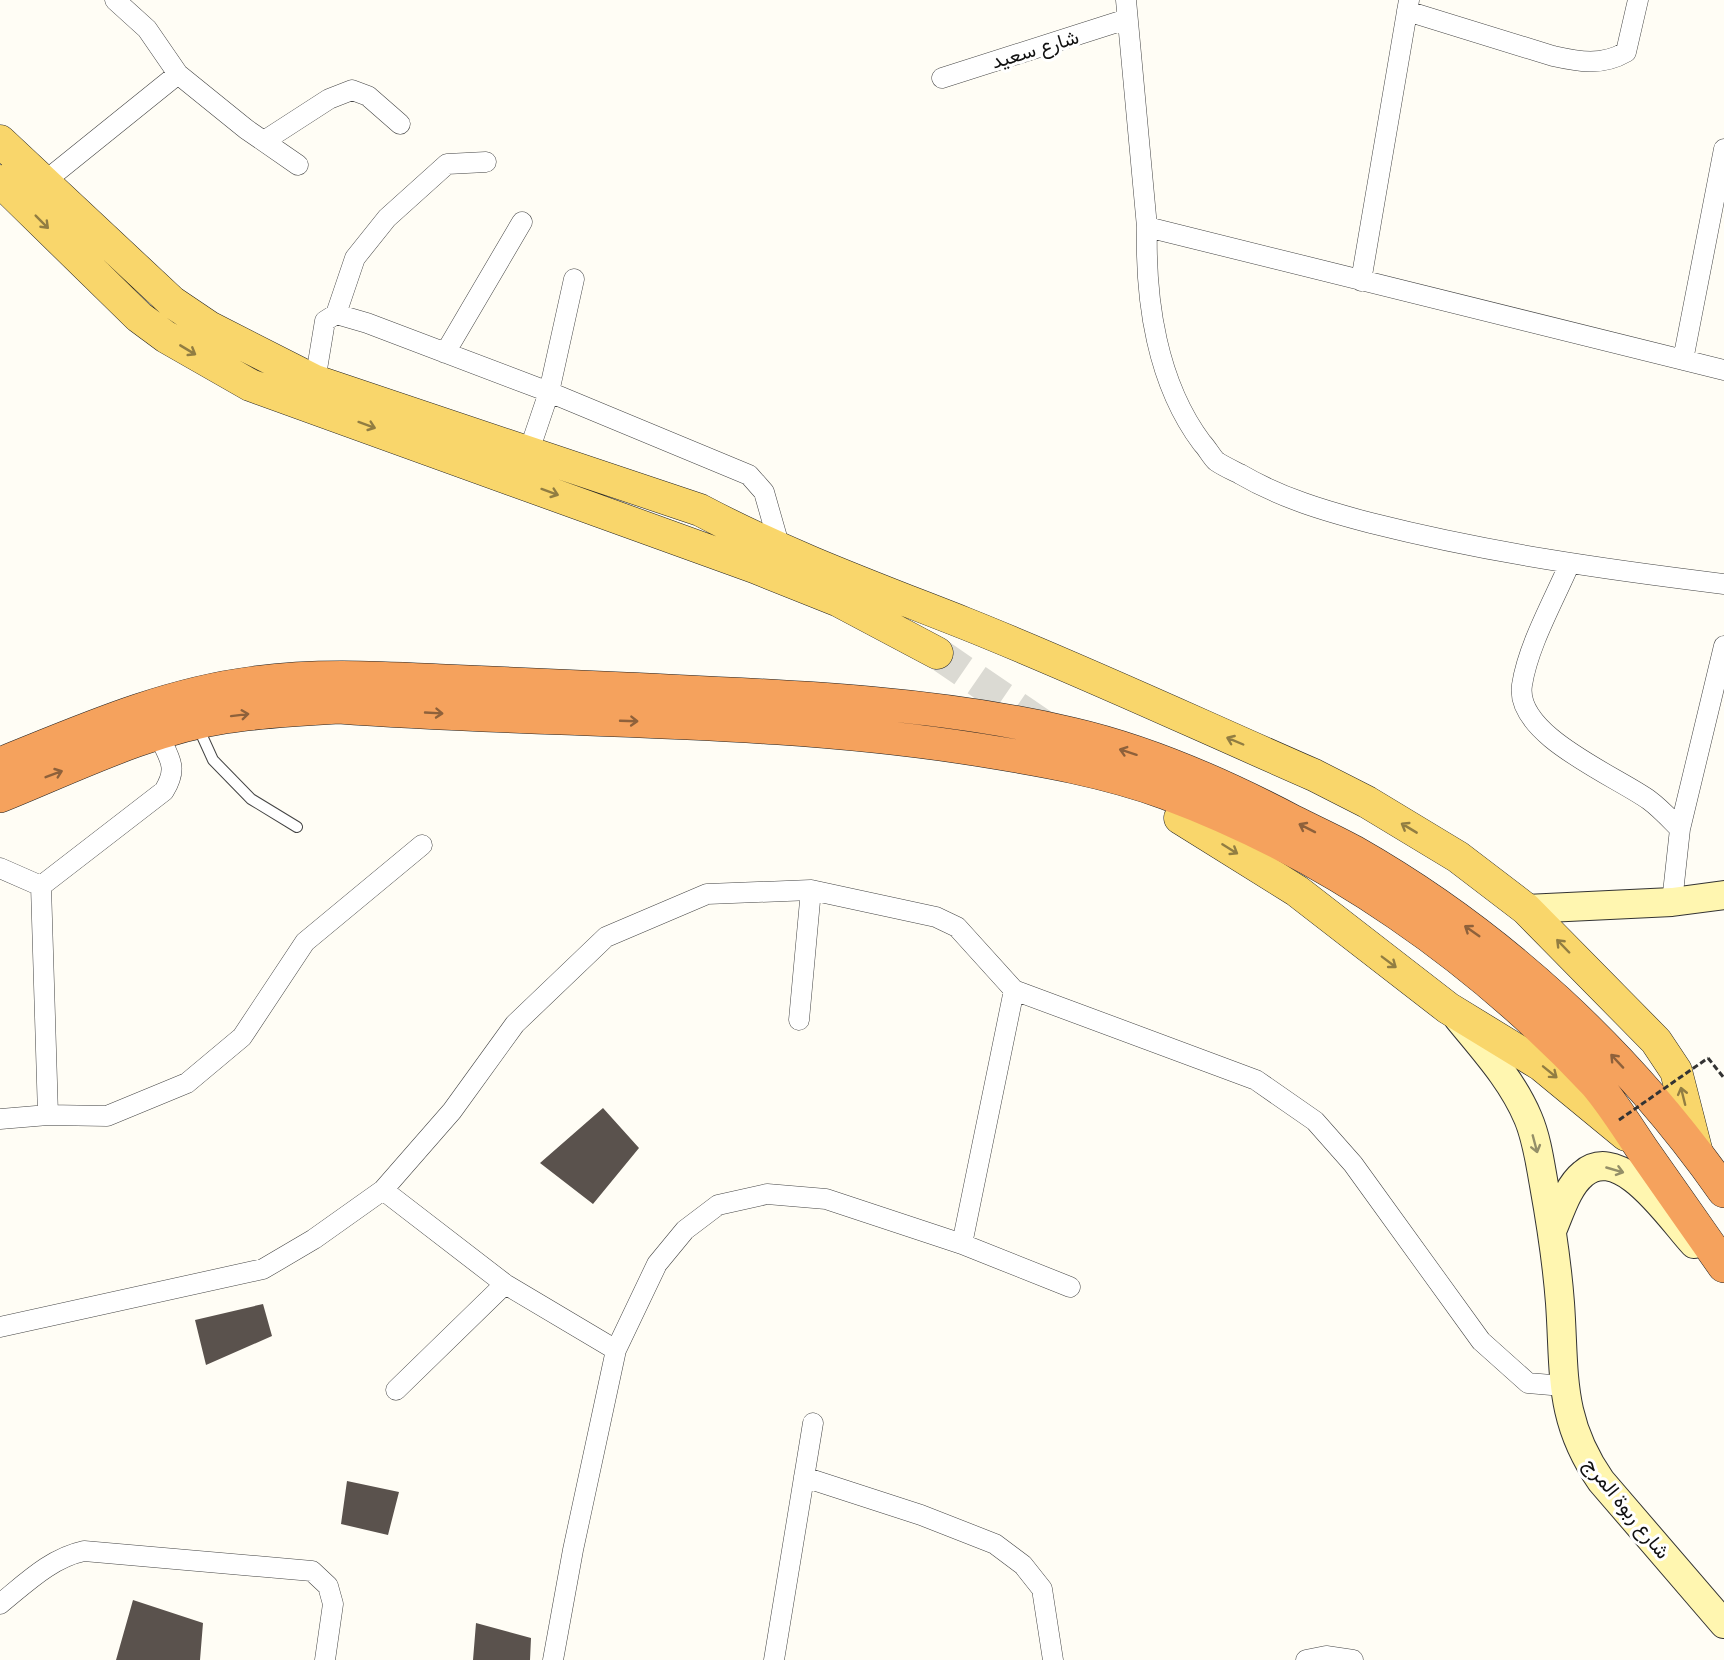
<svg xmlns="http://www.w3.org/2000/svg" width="1724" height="1660" viewBox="0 0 1724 1660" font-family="Merriweather,Vazirmatn,serif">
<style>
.building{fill:#5a524d}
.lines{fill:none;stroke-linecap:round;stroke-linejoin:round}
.primary-tunnel{stroke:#dbdad3;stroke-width:32;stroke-dasharray:32 16;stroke-linecap:butt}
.lane-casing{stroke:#444;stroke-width:12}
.street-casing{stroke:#444;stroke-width:21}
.secondary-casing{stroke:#333;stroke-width:30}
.primary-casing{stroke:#222;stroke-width:33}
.highway-casing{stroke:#222;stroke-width:34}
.path{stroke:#333;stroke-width:3;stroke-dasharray:6 3;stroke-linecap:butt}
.lane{stroke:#fff;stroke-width:10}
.street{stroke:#fff;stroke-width:20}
.secondary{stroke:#fff6b0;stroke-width:28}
.primary{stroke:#f9d66b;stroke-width:32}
.highway{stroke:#f5a25d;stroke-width:33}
.path-bridge{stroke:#333;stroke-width:3;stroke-dasharray:6 3;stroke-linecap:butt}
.oneway{stroke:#917d42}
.oneway2{stroke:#8e613b}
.oneway3{stroke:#948f68}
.labels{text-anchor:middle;stroke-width:6;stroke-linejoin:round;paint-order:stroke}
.street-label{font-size:20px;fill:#111;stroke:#fff}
</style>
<rect width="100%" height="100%" fill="#fffdf5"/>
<path class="building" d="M603 1108 639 1148 593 1204 540 1163Z
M263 1304 272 1336 206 1365 195 1320Z
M347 1481 399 1492 388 1535 341 1524Z
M133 1600 203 1623 200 1660H116Z
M476 1623 531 1638 530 1660H473Z"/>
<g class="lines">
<path class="primary-tunnel" d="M937 653 1048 729"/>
<g class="lane-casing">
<path id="lane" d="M198 727 213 760 251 799 297 827"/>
</g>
<g class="street-casing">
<path id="street" d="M1126 0 1147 227 1724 370
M1407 11 1553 56C1580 62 1602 66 1626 52L1638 0
M178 74 246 129 298 165
M942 78 1127 19
M264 141 329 99 352 90 368 96 400 124
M44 182 178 74 147 29 115 0
M1147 227C1145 301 1157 383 1202 443 1207 448 1211 456 1216 461 1223 466 1232 470 1240 474 1281 498 1325 511 1371 523 1490 553 1602 569 1724 584
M1361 281 1409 0
M336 314 355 258 387 218 447 164 486 162
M445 353 522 222
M1683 360 1724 149
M315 381 325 321 336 314 367 323 549 392 749 475 764 492 780 548
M529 451 549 392 574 279
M1569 565C1553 602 1528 646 1522 685 1514 735 1616 776 1649 800 1660 808 1670 819 1680 829L1672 902
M1680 829 1724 646
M0 868 41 886
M799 1020 811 890
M48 1115 41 886 164 791C179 767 169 758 158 734
M0 1119 48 1115 107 1116 187 1083 242 1037 305 942 422 845
M383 1190 505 1284 616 1350
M962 1244 1014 990
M0 1327 263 1269 314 1239 383 1190 452 1111 515 1024 606 937 707 894 811 890 936 917 957 927 1014 990 1256 1080 1315 1121 1353 1164 1481 1341 1528 1383 1563 1386
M396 1390 505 1284
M804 1477 921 1515 995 1544 1023 1565 1042 1589 1053 1660
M0 1604C26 1583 51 1558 84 1551L312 1571 328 1586 333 1604 325 1660
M553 1660 573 1550 616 1350 657 1264 685 1230 718 1205 767 1194 826 1199 962 1244 1070 1287
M774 1660 813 1423
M1306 1660 1326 1656 1353 1660"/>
</g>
<g class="secondary-casing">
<path id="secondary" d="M1526 909 1672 902 1724 895
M1458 1018C1484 1050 1512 1080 1528 1118 1537 1139 1540 1163 1544 1185 1551 1224 1557 1263 1560 1303 1565 1373 1558 1419 1601 1481L1724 1624
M1552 1231C1560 1213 1567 1187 1583 1174 1621 1141 1672 1221 1694 1244"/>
</g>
<g class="primary-casing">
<path id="primary" d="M0 141 172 302 209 327 315 381 700 510C785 555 875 588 964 623 1082 670 1197 724 1314 775L1367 802 1458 857 1526 909 1656 1041 1676 1071 1697 1153
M0 181 139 317 166 337 250 385 754 567 839 601 937 653
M1180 818 1297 891 1448 1008 1541 1065 1626 1135"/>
</g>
<g class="highway-casing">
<path id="highway" d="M0 764C82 731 165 694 254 683 318 674 381 678 445 681 505 684 566 686 626 689 775 696 927 700 1072 734 1150 752 1224 785 1294 822 1314 832 1334 841 1354 852 1500 935 1628 1054 1724 1191
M0 796C72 767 147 729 225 717 263 711 301 709 339 707 553 723 768 716 980 750 1042 760 1106 771 1166 793 1330 854 1477 957 1596 1084 1613 1104 1627 1127 1642 1149 1669 1188 1697 1227 1724 1266"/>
</g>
<path class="path" d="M1708 1058 1724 1078"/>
<use href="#lane" class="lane"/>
<use href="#street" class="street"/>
<use href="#secondary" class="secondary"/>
<use href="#primary" class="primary"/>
<use href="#highway" class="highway"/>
<path class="path-bridge" d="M1619 1120 1708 1058"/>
</g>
<defs><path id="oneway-shaft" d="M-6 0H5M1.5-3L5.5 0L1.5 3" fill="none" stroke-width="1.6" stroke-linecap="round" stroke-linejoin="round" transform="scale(1.5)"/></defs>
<g class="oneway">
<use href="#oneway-shaft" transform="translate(42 222) rotate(45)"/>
<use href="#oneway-shaft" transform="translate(188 350) rotate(31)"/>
<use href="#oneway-shaft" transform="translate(367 425) rotate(20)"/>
<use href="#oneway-shaft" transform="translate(550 492) rotate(20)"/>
<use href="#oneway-shaft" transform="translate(1235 741) rotate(-157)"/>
<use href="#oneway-shaft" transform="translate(1409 828) rotate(-149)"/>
<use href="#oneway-shaft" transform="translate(1230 849) rotate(32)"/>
<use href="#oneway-shaft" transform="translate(1563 946) rotate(-134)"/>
<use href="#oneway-shaft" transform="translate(1389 962) rotate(37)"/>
<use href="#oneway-shaft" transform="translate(1550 1072) rotate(39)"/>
<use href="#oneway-shaft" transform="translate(1683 1096) rotate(-104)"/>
</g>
<g class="oneway2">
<use href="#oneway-shaft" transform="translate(434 713) rotate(3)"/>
<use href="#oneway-shaft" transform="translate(240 715) rotate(-7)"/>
<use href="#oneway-shaft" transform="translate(629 721) rotate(2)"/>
<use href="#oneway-shaft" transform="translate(1128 752) rotate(-162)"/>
<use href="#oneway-shaft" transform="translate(54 774) rotate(-21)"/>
<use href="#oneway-shaft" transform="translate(1307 828) rotate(-153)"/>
<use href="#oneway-shaft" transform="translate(1472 931) rotate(-145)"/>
<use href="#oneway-shaft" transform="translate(1617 1061) rotate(-133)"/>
</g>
<g class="oneway3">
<use href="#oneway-shaft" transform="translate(1535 1144) rotate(75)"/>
<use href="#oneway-shaft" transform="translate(1615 1170) rotate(16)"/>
</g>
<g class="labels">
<g class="street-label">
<text transform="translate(1035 49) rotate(-17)" y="7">شارع سعيد</text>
<text transform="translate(1627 1508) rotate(51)" y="7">شارع ربوة المرج</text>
</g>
</g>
</svg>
